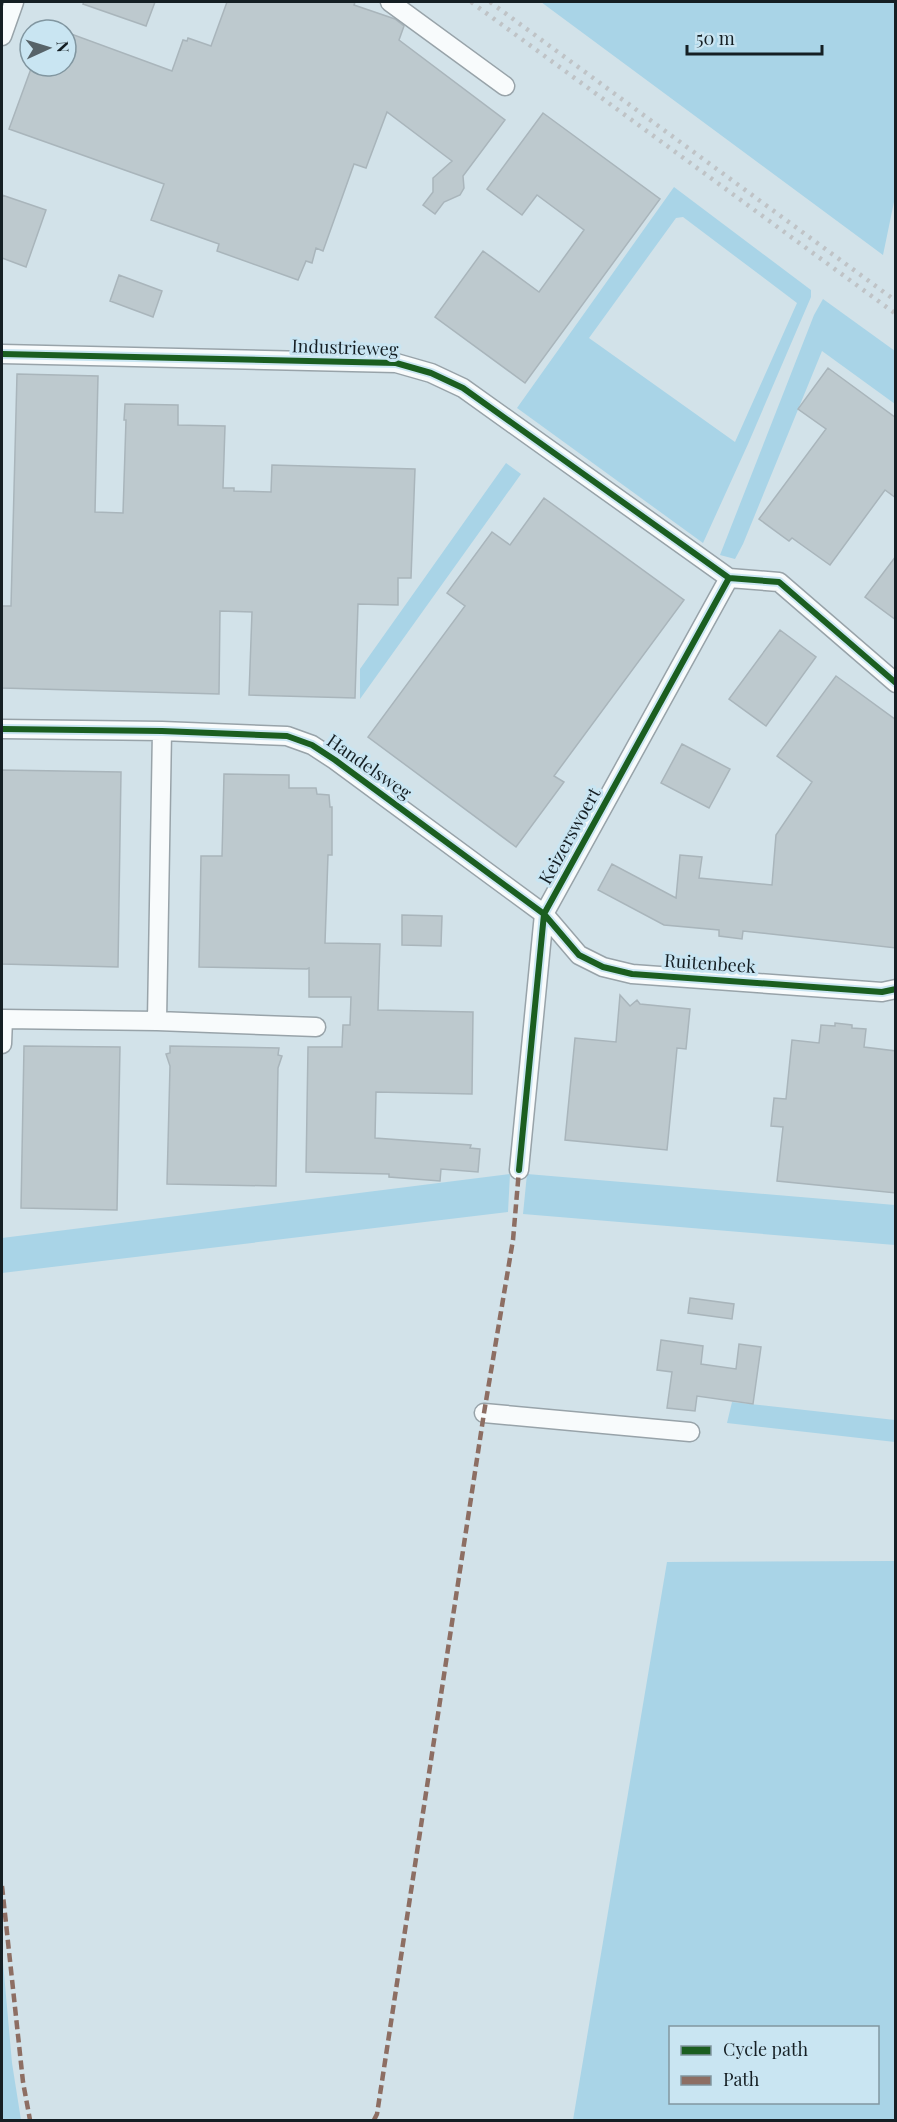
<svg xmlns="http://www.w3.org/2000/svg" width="897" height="2122" viewBox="0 0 897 2122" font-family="'Playfair Display',serif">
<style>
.green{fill:#a9d4e7;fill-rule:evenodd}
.building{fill:#bdc9ce;stroke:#a9b5bb;stroke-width:1.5}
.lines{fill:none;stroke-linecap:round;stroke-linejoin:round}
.minor-casing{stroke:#98a3a9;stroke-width:21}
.minor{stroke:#f8fbfc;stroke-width:18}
.rail{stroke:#bfc3c6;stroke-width:4.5;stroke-dasharray:3 6;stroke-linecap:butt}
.quiet{stroke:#8d6e63;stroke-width:4.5;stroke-dasharray:9 4.5;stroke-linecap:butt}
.cycleway-casing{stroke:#c9e5f2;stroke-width:10}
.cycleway{stroke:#1b5e20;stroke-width:6}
.labels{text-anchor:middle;stroke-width:6;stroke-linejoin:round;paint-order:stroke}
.street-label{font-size:18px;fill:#151f24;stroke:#c9e5f2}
</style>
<rect width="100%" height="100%" fill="#d2e2e9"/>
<path class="green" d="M541 2H895V197L883 255Z
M674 187 811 290V297L748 444 703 543 517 408ZM683 217 797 303 735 442 589 338 676 218Z
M823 299 895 351V404L822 351 743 544 735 559 720 555 814 315Z
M506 463 521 474 360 699V669Z
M510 1174 508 1212 2 1273V1238Z
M527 1174 895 1205V1245L523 1214Z
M732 1402 895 1420V1442L727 1423Z
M895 1561V2120H573L667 1562ZM670 2028H878V2102H670Z
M2 1951 12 2063 21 2120H2Z"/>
<path class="building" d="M84 2H155L146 26 83 4Z
M227 2H355L354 5 395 19 404 26 399 40 505 120 463 176 464 188 460 195 444 202 435 214 423 205 433 192V178L452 161 387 112 366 168 354 164 323 251 316 248 312 263 306 261 298 280 217 251 219 244 151 220 164 184 9 129 32 66H66V32L172 71 183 40 187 41 188 38 211 46Z
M543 113 660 199 525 383 435 317 483 251 539 292 584 230 537 195 522 215 487 189Z
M2 195 46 210 26 267 2 258Z
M119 275 162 291 153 317 110 301Z
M828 368 896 418V498L885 490 830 565 792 538 789 541 759 519 826 429 798 409Z
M17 374 98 376 95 512 123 513 126 420H124L125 404 178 405V425L225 426 223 488H234V491L271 492 272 465 415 469 411 578H398V605L358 604 355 698 249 695 252 612 220 611 219 694 2 688V606H11Z
M544 498 684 600 554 776 564 782 516 847 368 737 465 606 447 593 492 532 510 545Z
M896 556V620L865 597Z
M780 630 816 657 766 726 729 699Z
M836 676 896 720V948L743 931 742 939 719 936V930L664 925 598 890 612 864 676 898 680 855 702 857 699 878 772 885 776 835 812 782 777 756Z
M682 744 730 769 709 808 661 783Z
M2 770 121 772 118 967 2 964Z
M224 774 289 775V788H316L317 794 329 795 330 807H332V855H328L325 943 380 944 378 1010 473 1012 472 1094 376 1092 375 1138 471 1145 470 1148 480 1149 478 1172 441 1169 440 1181 389 1177V1174L306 1172 308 1047H342L343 1025H350L351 997H309V968L307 969 199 967 201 856H222Z
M402 915 442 916 441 946 402 945Z
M620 995 630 1006 637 1000 640 1004 690 1009 686 1049 677 1048 667 1150 565 1140 575 1038 616 1042Z
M835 1023 852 1025V1028L866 1029 864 1047 896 1051V1193L777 1181 783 1127 771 1126 774 1098 786 1099 792 1040 819 1043 821 1025 835 1026Z
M24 1046 120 1047 117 1210 21 1208Z
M170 1046 279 1048 278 1055 282 1056 278 1068 276 1186 167 1184 170 1066 166 1054 170 1053Z
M690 1298 734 1304 732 1319 688 1313Z
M661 1340 703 1346 701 1364 736 1369 739 1344 761 1347 753 1404 697 1396 695 1411 667 1408 672 1372 657 1370Z"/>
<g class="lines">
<g class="minor-casing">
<path id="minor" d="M390 2 505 86
M2 36 14 2
M2 354 396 363 431 373 463 388 729 578
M729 578 779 582 896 683
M2 729 162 731 287 736 312 745 335 760 544 914 579 955 603 967 632 974 882 992 896 989
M157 1021 162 731
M2 1044 3 1019 157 1021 316 1027
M519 1170 544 914 729 578
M484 1413 690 1432"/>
</g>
<use href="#minor" class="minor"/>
<path class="rail" d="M471 2 896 314
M490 2 896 301"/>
<path class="quiet" d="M2 1886 23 2082 30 2120
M374 2120 377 2114 484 1413 513 1240 519 1170"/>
<g class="cycleway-casing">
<path id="cycleway" d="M2 354 396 363 431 373 463 388 729 578
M729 578 779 582 896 683
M2 729 162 731 287 736 312 745 335 760 544 914 579 955 603 967 632 974 882 992 896 989
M519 1170 544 914 729 578"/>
</g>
<use href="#cycleway" class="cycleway"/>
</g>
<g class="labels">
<g class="street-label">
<text transform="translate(345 348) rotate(2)" y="6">Industrieweg</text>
<text transform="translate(369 767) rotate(35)" y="6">Handelsweg</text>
<text transform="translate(570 836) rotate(-61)" y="6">Keizerswoert</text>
<text transform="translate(710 964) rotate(4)" y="6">Ruitenbeek</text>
</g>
</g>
<rect width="897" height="2122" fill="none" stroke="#151f24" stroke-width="6"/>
<rect x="669" y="2026" width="210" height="78" fill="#c9e5f2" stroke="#8196a0" stroke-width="1.5"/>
<rect x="681" y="2046" width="30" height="9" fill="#1b5e20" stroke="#8196a0" stroke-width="1.5"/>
<text x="723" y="2056" font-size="18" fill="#151f24">Cycle path</text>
<rect x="681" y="2076" width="30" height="9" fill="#8d6e63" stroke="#8196a0" stroke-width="1.5"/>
<text x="723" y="2086" font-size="18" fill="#151f24">Path</text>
<g transform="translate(48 48) rotate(86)"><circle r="28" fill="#c9e5f2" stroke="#8196a0" stroke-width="1.5"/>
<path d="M0-4.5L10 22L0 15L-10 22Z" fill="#576369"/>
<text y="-9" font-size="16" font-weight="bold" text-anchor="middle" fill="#151f24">N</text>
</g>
<path d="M687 45v9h135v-9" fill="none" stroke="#151f24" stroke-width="3"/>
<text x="696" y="45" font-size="18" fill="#151f24" stroke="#c9e5f2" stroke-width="4.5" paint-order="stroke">50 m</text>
</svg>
